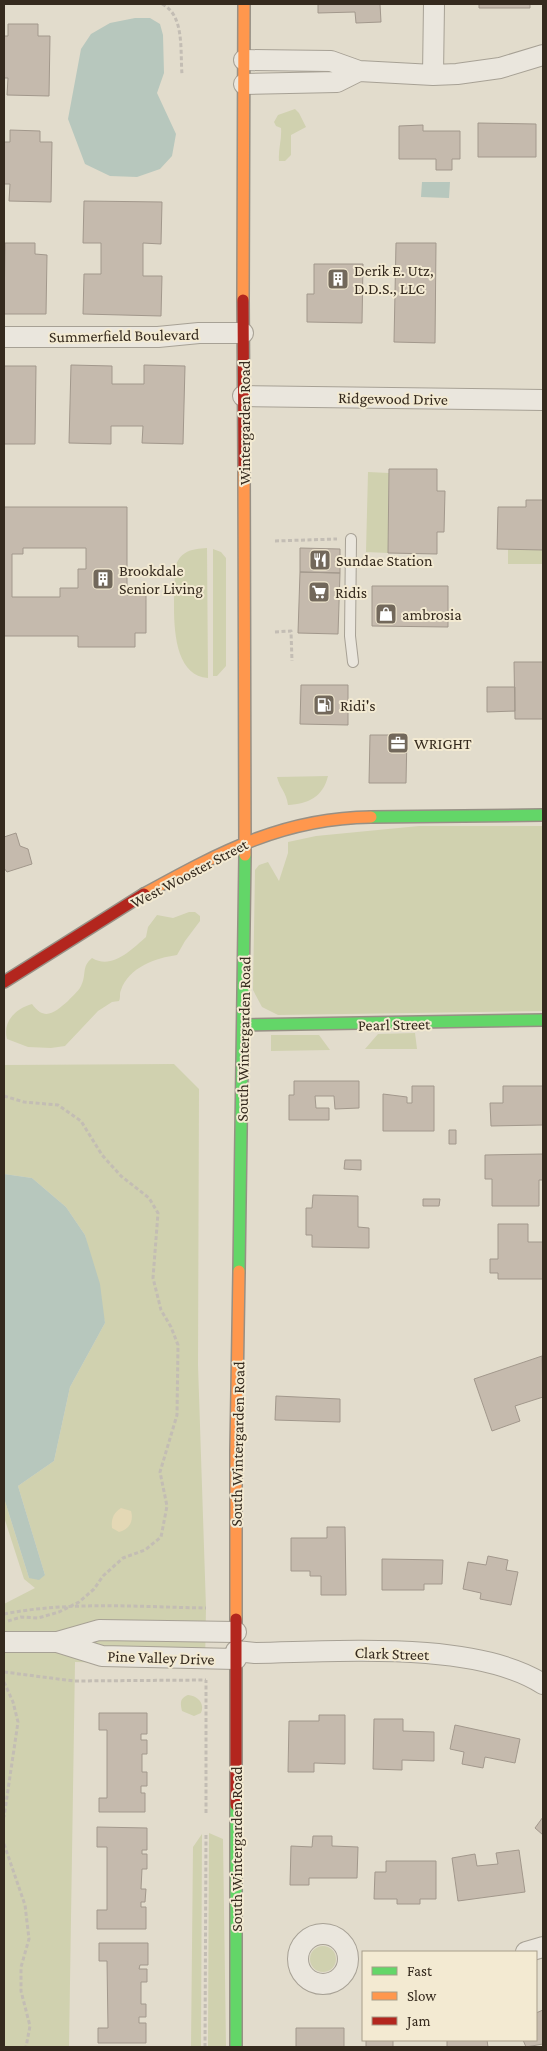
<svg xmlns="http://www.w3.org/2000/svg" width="547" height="2051" viewBox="0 0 547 2051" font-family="'Crimson Pro',serif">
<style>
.green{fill:#d0d1af}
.sand{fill:#e4d8b5}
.water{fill:#b7c7bd}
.building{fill:#c5baad;stroke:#a2988c;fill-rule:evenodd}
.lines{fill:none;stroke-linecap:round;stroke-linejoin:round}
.lane-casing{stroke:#a7a195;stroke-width:12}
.street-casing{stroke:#a7a195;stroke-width:22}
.fast-casing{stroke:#979085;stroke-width:14}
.slow-casing{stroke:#979085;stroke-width:14}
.jam-casing{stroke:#979085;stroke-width:14}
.path{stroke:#c3bdb4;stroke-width:3;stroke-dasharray:4 2.5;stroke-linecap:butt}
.lane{stroke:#eae6dd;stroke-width:10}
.street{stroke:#eae6dd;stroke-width:20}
.fast{stroke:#63d668;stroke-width:11}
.slow{stroke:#ff974d;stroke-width:11}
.jam{stroke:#b3261e;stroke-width:11}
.labels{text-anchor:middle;stroke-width:4;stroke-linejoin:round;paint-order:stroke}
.poi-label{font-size:16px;fill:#352a1e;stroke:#f3ead2;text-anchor:start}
.street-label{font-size:16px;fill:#352a1e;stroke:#f3ead2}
</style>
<rect width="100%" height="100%" fill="#e2dccc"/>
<path class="green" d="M295 109 299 113 306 127 291 135V155L285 161H279C278 150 282 139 281 128L276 126 274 122 278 115Z
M368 472 389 473 388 553 366 552Z
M207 548 208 678C165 675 175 597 175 568 180 551 191 549 207 548Z
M213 549 221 552 226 558V666L217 676H213Z
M508 549 543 550V564H508Z
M328 776C323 797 308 804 288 805 286 791 280 789 277 777Z
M419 826H543V1011L278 1015 262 1007 253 990 255 870 259 865 268 862 279 881 288 853V842L316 836Z
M189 912H195L200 916V921L185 941 177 955C156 958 129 967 121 990 119 994 121 996 119 1001L112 1002 98 1011 65 1046 51 1048 28 1047 7 1039C2 1021 17 1008 32 1004 45 1022 55 1012 68 1001 72 996 78 992 81 986 87 974 81 967 92 958 112 970 131 950 146 937L148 927 157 915 173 918Z
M415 1033 417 1049H365L378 1034Z
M271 1035H319L330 1050 271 1051Z
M174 1064 199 1089 198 1365 206 1608 205 1665 75 1662 69 2047H4V1604L35 1588 24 1579 4 1517V1498L29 1578 45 1575 18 1486 54 1461 70 1387 105 1323 85 1235 66 1207 32 1178 4 1174V1065Z
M188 1695C198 1696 205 1703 201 1713L194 1716 182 1711C180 1703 180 1698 188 1695Z
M209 1833 223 1839 226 2047H208Z
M202 1834 201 2047H191L193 1847Z
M310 1959a13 13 0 1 1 26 0a13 13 0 1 1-26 0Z"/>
<path class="sand" d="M121 1508 131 1511C134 1521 129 1530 119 1532L112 1528C111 1520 113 1513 121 1508Z"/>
<path class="water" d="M135 18H150L160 24 163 35 164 73 157 93 176 134 172 156 160 169 137 177 110 176 85 164 68 119 81 49 91 34 110 23Z
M422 182H450L449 198 421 197Z
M4 1174 32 1178 66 1207 85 1235 100 1284 105 1323 70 1387 54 1461 18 1486 45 1575 39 1580 29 1578 4 1498Z"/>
<path class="building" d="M318 4H380L381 22 356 23 355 12 318 13Z
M479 4H530V8H479Z
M8 24H38V36H50L49 96 7 95 8 78H4V36H8Z
M478 123 536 124V157H478Z
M423 125V131H460V159H452V170H436V159H399V126Z
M10 130 40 131V142H52L51 202 9 201 10 184H4V142H10Z
M84 201 162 202 161 244 143 243V276H162L161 316 83 314 84 274H101V243H83Z
M5 243H35V254L47 255 46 314H4Z
M396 243H436L435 343 394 342Z
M314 264H363L362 323 307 322V294H314Z
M71 365 112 366V384H144V365L185 366 183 444 142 443 143 426H111V444L69 443Z
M4 366H36L35 444H4Z
M389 469H437V491H445L444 532H437V554L388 553Z
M526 500H543V550L497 549 498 507H526Z
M4 507H127V595H146V633H135V647H78V636H4ZM23 548H86V569H78V588H60V597H12V554H23Z
M300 548 340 549V573L300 572Z
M300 572 340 573 338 634 298 633Z
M372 586H448V627L372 626Z
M514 662H543V719H515Z
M301 685H348V725L300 724Z
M487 687H515V711L487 712Z
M370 735H407L406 783H369Z
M16 833 20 846 28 849 32 864 7 872 4 868V837Z
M294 1081H359V1108L335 1109 334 1096H315L316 1108H329V1120H289V1095H294Z
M412 1086H434V1131H383V1094L407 1097V1103H412Z
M503 1086H543V1125L491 1126 490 1103H503Z
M449 1130H456V1144H449Z
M543 1154V1180H539V1206H492V1179H485V1155Z
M345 1160H361V1170L344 1169Z
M313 1195 358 1196V1227L369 1228V1248L312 1247V1235H306V1208H312Z
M423 1199H440L439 1206H423Z
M498 1224H528V1242H543V1279H498V1273H490V1259H498Z
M542 1356 543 1397 515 1406 520 1421 492 1431 474 1379Z
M276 1396 340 1399V1422L275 1420Z
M327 1527H345L346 1595H321V1576H310V1571H291V1538H327Z
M488 1556 508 1560 506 1570 518 1572 511 1605 480 1599 481 1593 463 1589 468 1562 486 1565Z
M382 1559 443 1560 442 1584H424V1590H382Z
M99 1713H147V1734H141V1740H147V1754H142V1772H147V1786H141V1793H145V1812H99V1798H107V1730H99Z
M319 1715H345V1764L314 1763V1772H288L289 1721H319Z
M374 1719H403V1731L434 1732V1761L402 1760V1770L373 1769Z
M455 1725 520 1739 515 1763 485 1757 483 1768 462 1764 464 1752 450 1749Z
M543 1817V1835L535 1828Z
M97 1827 147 1828V1850H142V1854H147V1869H142L141 1889H146L145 1902H141V1907H146V1929H97V1910H107V1847H97Z
M313 1836H332V1846L358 1847 357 1878H309V1885H290L291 1846 312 1847Z
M519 1850 525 1892 458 1901 452 1858 475 1854 477 1866 498 1864 496 1853Z
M386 1861H436V1899H420V1904H397V1899H374L375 1872H386Z
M99 1943H148V1965H140L139 1969H147V1982H141V2004H146V2017H139V2023H146V2043H98V2028H108L107 1961H99Z
M543 2010V2044L526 2047 523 2040H536V2013Z
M296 2028H344V2047H296Z
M366 2040H393V2047H366Z
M447 2040H487L488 2047H447Z"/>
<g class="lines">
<g class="lane-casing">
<path id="lane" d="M351 539 350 636 353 662"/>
</g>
<g class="street-casing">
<path id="street" d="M244 60 331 61 359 71 433 75 457 74 500 68 543 55
M433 75 434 4
M244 84 337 82 359 71
M4 337H158L199 333H243
M243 396 543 400
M4 1642H57L102 1656 236 1659
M57 1642 99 1630 236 1632
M236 1651 255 1653C335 1652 474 1640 543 1684
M298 1959a25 25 0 1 1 50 0a25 25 0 1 1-50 0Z
M526 1952 543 1947"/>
</g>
<g class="fast-casing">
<path id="fast" d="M371 817 543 815
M244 1025 543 1020
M239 1271 245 855
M236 1805V2047"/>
</g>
<g class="slow-casing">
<path id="slow" d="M243 300 244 4
M244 468 245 855
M144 894C219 853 282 818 371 817
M236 1619V1450L239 1271"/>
</g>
<g class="jam-casing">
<path id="jam" d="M243 300 244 468
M4 982 144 894
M236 1619V1805"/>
</g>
<path class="path" d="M162 4C185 15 180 52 182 74
M275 541 337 539
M275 632 291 631 292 661
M4 1096 24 1102 58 1105 81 1121 102 1155 121 1176 149 1198 158 1213 153 1278 161 1310 171 1327 178 1345 177 1415 160 1472 167 1506 161 1537 145 1550 123 1558 103 1576 94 1589 79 1602 59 1612 38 1618 21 1617 8 1621
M4 1614C70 1601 139 1607 206 1608
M4 1672 74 1681 206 1680
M4 1682 13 1702 18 1722 4 1817
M206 1813V1680
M4 1844 25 1905 29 1939 21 1967V1991L30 2026 26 2047
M205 2047 206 1833"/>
<use href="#lane" class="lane"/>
<use href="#street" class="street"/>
<use href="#fast" class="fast"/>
<use href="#slow" class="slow"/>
<use href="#jam" class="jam"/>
</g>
<defs>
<g id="building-square" transform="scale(1.125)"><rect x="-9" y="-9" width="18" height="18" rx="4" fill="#72685b" stroke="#f3ead2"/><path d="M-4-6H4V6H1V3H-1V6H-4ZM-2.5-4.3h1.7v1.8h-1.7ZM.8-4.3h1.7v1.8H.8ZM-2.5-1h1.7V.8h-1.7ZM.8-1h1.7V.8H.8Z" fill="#fff"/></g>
<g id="restaurant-square" transform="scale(1.125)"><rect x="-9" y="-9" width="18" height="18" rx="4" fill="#72685b" stroke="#f3ead2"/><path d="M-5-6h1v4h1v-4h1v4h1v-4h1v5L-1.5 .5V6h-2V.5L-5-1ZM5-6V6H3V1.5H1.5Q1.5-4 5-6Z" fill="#fff"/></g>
<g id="supermarket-square" transform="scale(1.125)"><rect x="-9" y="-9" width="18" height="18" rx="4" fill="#72685b" stroke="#f3ead2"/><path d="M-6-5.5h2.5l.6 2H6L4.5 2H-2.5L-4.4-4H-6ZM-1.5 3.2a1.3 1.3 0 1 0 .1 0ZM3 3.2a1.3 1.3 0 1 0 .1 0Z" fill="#fff"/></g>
<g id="shop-square" transform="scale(1.125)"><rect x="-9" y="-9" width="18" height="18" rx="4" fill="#72685b" stroke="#f3ead2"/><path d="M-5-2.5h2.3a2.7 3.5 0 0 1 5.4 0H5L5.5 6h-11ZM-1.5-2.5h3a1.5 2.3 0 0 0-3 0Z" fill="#fff"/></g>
<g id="fuel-square" transform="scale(1.125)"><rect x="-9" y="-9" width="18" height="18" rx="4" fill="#72685b" stroke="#f3ead2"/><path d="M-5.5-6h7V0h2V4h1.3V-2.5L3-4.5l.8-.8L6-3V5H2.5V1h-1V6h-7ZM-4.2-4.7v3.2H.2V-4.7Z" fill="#fff"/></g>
<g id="office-square" transform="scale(1.125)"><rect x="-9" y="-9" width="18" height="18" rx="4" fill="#72685b" stroke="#f3ead2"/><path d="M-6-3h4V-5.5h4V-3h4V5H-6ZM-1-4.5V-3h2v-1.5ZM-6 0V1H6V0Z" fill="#fff"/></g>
</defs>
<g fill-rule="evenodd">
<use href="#building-square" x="338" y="279"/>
<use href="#restaurant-square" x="320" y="560"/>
<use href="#building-square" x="103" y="579"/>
<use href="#supermarket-square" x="319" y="592"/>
<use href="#shop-square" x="386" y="614"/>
<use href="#fuel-square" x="324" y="705"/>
<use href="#office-square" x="398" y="743"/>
</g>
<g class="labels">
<g class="poi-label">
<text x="354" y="276">Derik E. Utz,<tspan x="354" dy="18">D.D.S., LLC</tspan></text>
<text x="336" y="566">Sundae Station</text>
<text x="119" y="576">Brookdale<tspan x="119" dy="18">Senior Living</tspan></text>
<text x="335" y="598">Ridis</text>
<text x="402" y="620">ambrosia</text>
<text x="340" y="711">Ridi's</text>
<text x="414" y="749">WRIGHT</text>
</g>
<g class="street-label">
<text transform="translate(124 335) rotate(-1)" y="6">Summerfield Boulevard</text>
<text transform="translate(393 398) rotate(1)" y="6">Ridgewood Drive</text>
<text transform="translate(244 423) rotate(-90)" y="6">Wintergarden Road</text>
<text transform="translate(189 873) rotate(-28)" y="6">West Wooster Street</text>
<text transform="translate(394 1024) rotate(-1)" y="6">Pearl Street</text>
<text transform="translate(243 1039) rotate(-89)" y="6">South Wintergarden Road</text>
<text transform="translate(237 1444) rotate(-89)" y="6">South Wintergarden Road</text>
<text transform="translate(392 1653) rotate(2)" y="6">Clark Street</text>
<text transform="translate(161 1657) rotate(2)" y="6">Pine Valley Drive</text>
<text transform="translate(236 1849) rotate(-90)" y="6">South Wintergarden Road</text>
</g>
</g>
<rect width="547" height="2051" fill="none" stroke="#352a1e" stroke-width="10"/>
<rect x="362" y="1951" width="175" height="90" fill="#f3ead2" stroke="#a79d8a"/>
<rect x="372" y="1967" width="25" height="8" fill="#63d668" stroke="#a79d8a"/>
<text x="407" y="1976" font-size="15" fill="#352a1e">Fast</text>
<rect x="372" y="1992" width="25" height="8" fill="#ff974d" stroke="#a79d8a"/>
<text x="407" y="2001" font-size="15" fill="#352a1e">Slow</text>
<rect x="372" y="2017" width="25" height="8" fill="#b3261e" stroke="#a79d8a"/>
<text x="407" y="2026" font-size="15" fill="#352a1e">Jam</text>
</svg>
